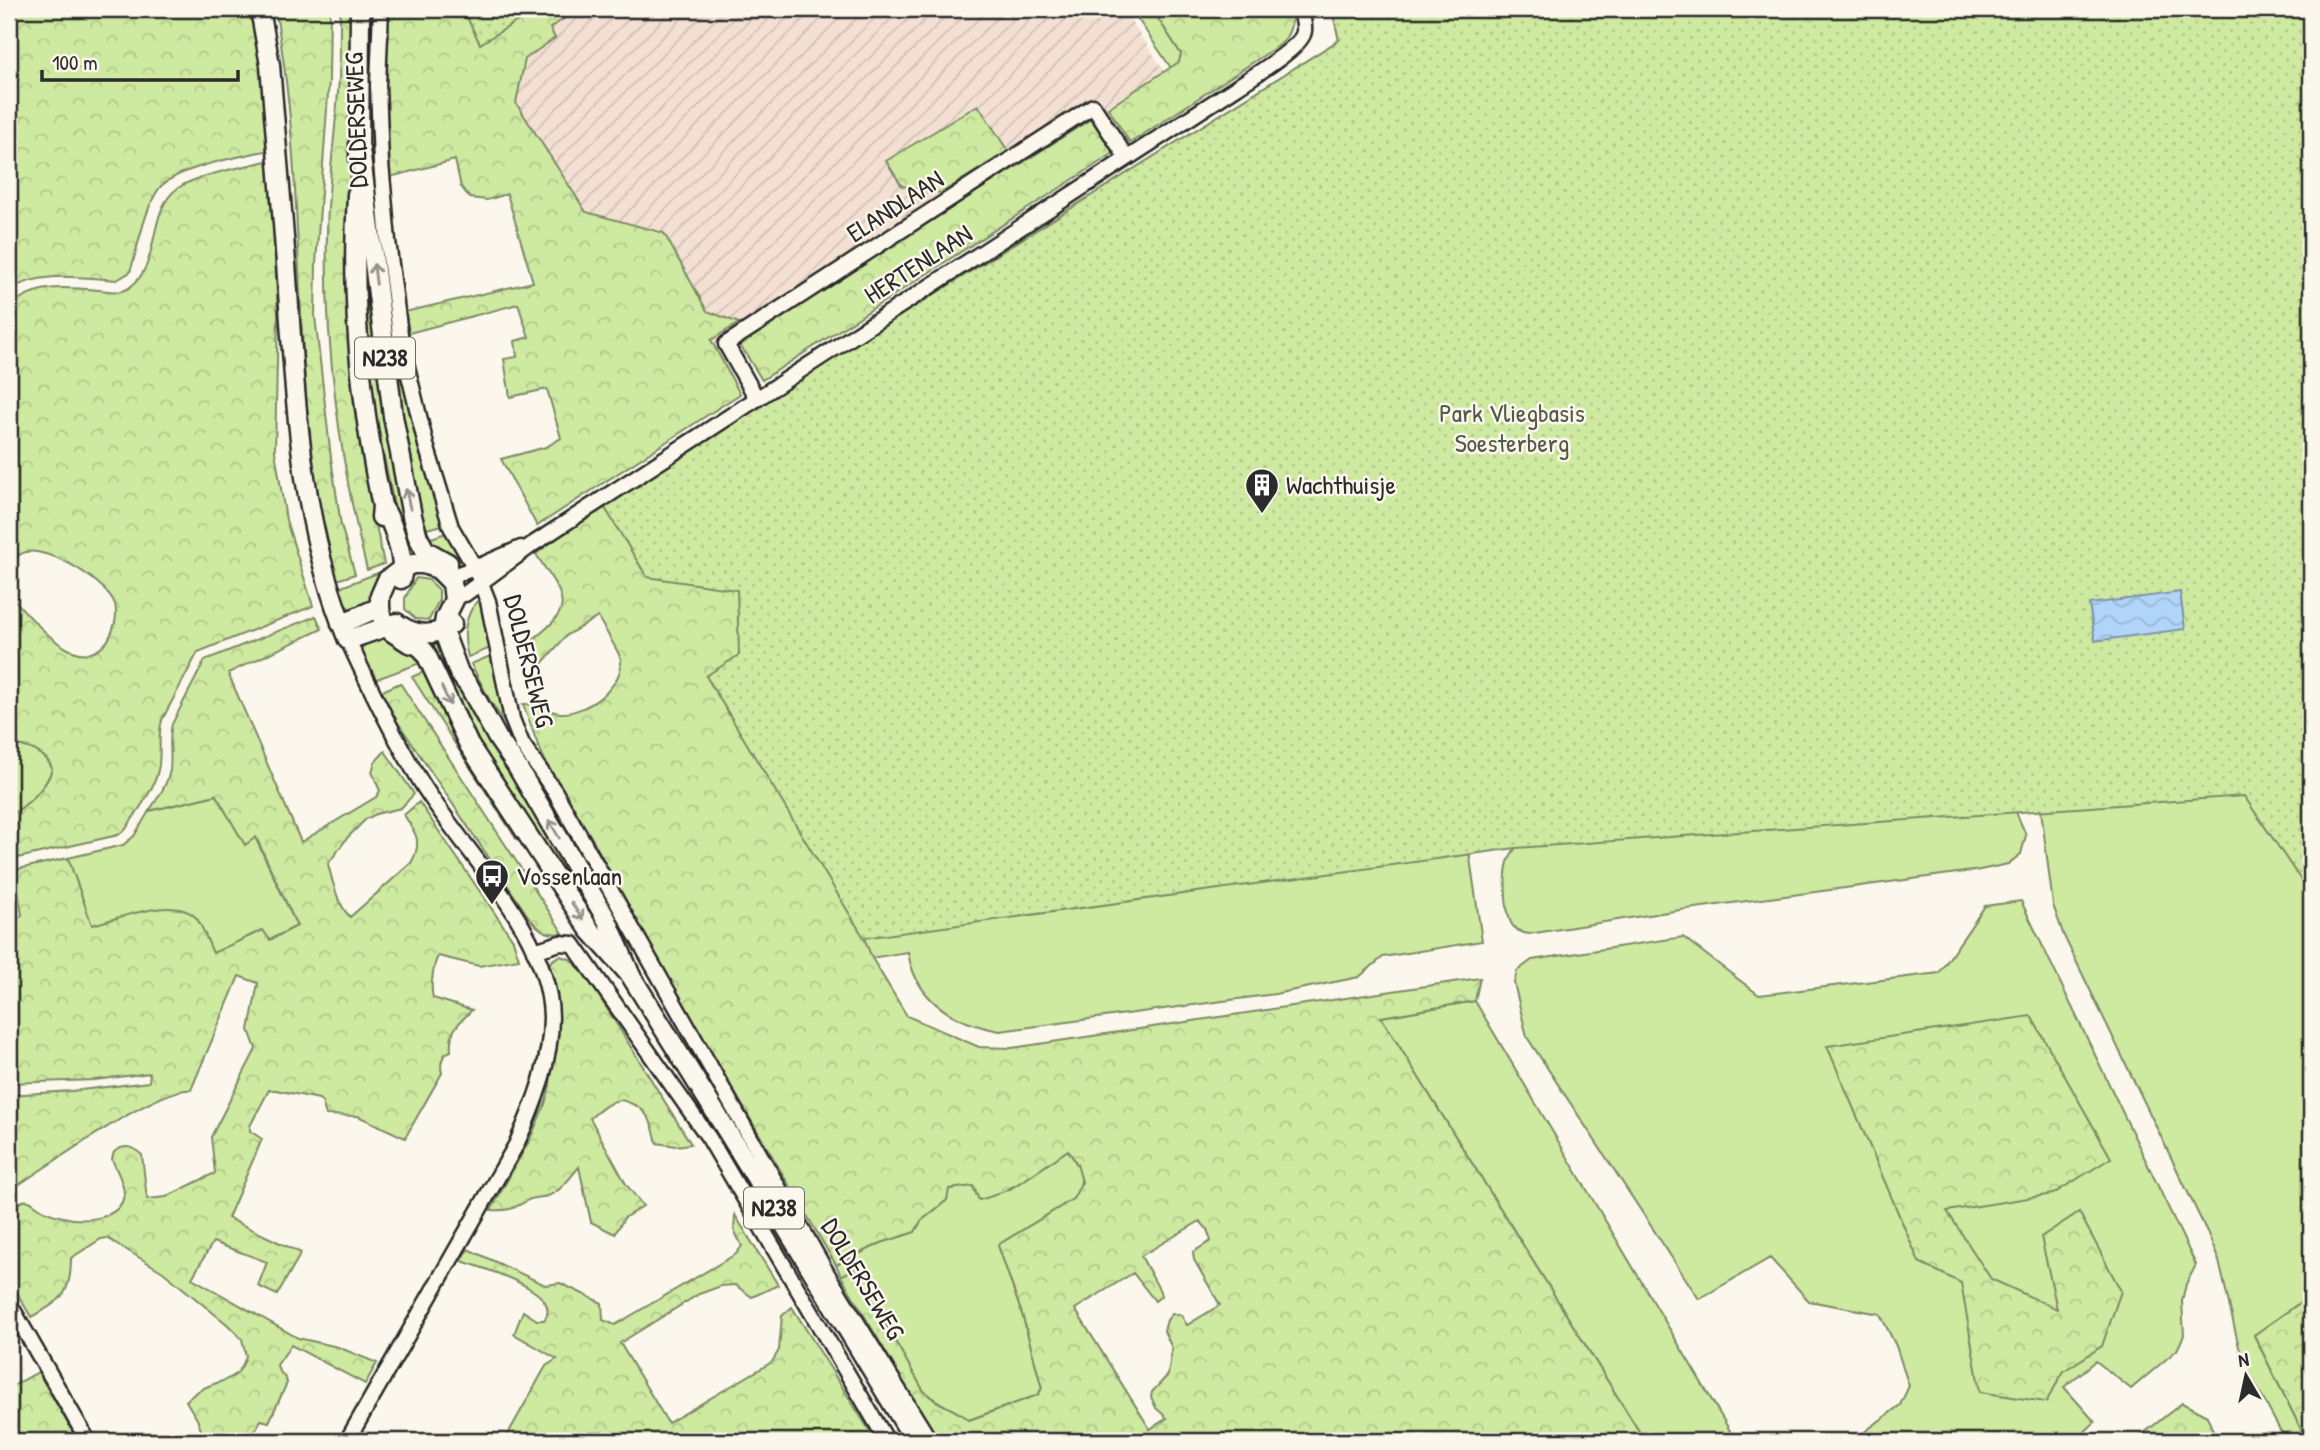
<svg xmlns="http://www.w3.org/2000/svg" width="2320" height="1450" viewBox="0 0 2320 1450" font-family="'Patrick Hand',sans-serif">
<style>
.industrial{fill:url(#industrial-furrows)}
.green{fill:#cee9a0;stroke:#7c8a66;stroke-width:2}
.forest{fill:url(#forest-crowns);stroke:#7c8a66;stroke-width:2;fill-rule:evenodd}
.park{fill:url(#park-dots);stroke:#7c8a66;stroke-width:2}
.water{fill:url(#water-waves);stroke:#7b91a7;stroke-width:2}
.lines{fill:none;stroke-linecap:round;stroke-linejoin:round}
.minor-casing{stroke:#2b2b2b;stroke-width:19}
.major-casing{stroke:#2b2b2b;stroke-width:23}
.minor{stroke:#fbf7ec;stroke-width:14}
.major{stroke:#fbf7ec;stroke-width:18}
.oneway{stroke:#93918c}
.labels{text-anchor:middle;stroke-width:5;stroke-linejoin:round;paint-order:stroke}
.shield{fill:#fbf7ec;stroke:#696865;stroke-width:2}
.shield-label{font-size:24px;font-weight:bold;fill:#2b2b2b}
.street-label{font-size:26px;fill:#2b2b2b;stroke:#fbf7ec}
.park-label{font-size:26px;fill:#545a48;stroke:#fbf7ec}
.poi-label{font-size:26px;fill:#2b2b2b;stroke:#fbf7ec;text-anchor:start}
</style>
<defs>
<pattern id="industrial-furrows" width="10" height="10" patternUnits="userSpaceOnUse" patternTransform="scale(1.75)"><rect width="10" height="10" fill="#f3e0d2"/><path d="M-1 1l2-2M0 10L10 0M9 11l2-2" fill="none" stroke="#d0c0b4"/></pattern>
<pattern id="forest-crowns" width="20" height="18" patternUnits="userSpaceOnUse" patternTransform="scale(1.75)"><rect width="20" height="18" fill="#cee9a0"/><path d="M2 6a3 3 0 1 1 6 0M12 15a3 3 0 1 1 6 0" fill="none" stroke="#b1c88a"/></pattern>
<pattern id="park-dots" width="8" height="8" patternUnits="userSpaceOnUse" patternTransform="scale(1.75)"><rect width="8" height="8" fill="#cee9a0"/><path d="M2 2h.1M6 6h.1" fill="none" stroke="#b1c88a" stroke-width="1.8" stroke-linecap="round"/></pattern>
<pattern id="water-waves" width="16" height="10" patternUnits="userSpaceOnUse" patternTransform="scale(1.75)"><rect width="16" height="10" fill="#b0d5f9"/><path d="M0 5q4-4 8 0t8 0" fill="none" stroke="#98b7d6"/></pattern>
</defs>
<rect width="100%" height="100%" fill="#fbf7ec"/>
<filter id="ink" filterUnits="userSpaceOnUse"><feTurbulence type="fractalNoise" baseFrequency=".0143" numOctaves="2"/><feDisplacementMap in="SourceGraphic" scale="14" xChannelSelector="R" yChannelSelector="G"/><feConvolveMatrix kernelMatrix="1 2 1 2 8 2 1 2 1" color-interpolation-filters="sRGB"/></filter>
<g filter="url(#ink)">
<path class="industrial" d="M571 9H1123L1174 85 694 380 513 104 519 49Z"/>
<path class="green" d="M1131 9H1152L1181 54 1179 63 1171 68Z
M366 287 390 432 421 554 405 557 369 386 363 307Z
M385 312 390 318 420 455 443 525 422 530 407 456Z
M449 532 462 559 460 561C447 562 435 549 428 539Z
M383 571C375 600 355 633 336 589Z
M416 578 429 580 439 590V600L429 620 416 619 405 609V598Z
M737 589 1469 851 1482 941 1383 957 1359 977 1275 994 1000 1031C955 1023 916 1002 908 952L871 958 864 938 706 676Z
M480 598 491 648 468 657C462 636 464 614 480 598Z
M377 635 392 638 423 662 374 680 359 650Z
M442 643 468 702 507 765 600 928 480 745 430 646Z
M493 655 509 730 489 699 471 664Z
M2311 718V1295L2254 1335 2307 1441H2286L2242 1360 2219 1261 2208 1234 2064 936 2053 905 2041 810 2016 812 2026 835 2021 854 2008 864 1980 870 1680 910 1529 934C1522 933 1515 931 1511 923 1505 909 1503 870 1510 857 1513 850 1519 844 1523 838Z
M9 743C25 746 47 751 52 769 47 788 26 806 9 816Z
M216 795 245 844 255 837 297 926 269 940 262 930 213 954 197 919 148 911 92 926 68 858 123 845 134 836 149 811Z
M2021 901 2196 1265 2186 1284 2182 1301 2184 1335 2177 1350 2131 1389 2096 1361 2064 1387 2095 1422 2075 1441H1864L1862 1434 1900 1405 1909 1386 1896 1346 1880 1314 1809 1301 1770 1258 1699 1299 1527 1037 1514 983 1517 971 1532 960 1683 937 1759 995 1939 973 1985 906Z
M1475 1001 1736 1441H1645L1381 1017Z
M1068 1150C1080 1169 1088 1178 1073 1199L998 1245 1023 1317 1042 1388 1038 1395 969 1420C953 1407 938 1406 923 1390L854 1270 841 1276 836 1265 881 1243 915 1232 921 1221 947 1200 948 1189 973 1186 977 1196 1010 1189Z"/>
<path class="forest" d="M9 9H254L273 149C245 156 173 167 158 190 144 211 138 248 130 272L117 280C81 278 41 270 9 290Z
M275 9H330L329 80 316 264 315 316 331 458 341 525 355 574 334 581C322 540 317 497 312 455 294 307 303 156 275 9Z
M340 9H356C354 99 348 189 348 280 348 375 364 471 384 564L367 570C340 464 324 342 327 232 328 181 336 129 339 78 340 55 340 32 340 9Z
M384 9H579L550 28 555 38 525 59 516 103 586 212 664 233 707 311 739 323 711 340 740 394 537 526 501 459 546 447 561 438 547 389 510 397 504 359 517 357 515 341 529 337 518 304 409 333 405 312 533 282 507 194 487 200 470 198 461 187 455 160 390 177 384 90 387 59Z
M1152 9H1293C1292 23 1291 33 1281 44L1130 143 1108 108 1179 62 1181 54Z
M1332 9H1401L864 938 872 958 907 1016 979 1047 1012 1048 1480 978 1475 1001 1381 1017 1645 1441H1375L1368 1439 1365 1441H938L841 1276 854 1269 923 1390C938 1406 953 1407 969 1420L1038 1395 1042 1388 1023 1317 998 1245 1073 1199 1082 1182 1077 1164 1068 1150C1040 1169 1013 1192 979 1200L973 1186 949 1189 947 1200 921 1221 915 1232 881 1243 836 1265 667 977 589 833 547 765 538 745 523 704C537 703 547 712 560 713 585 714 623 688 621 660 620 653 602 625 598 617L567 635 538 668 529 651 528 643C579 606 564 599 536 554L602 503 1339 40ZM1200 1221 1207 1229 1211 1241 1193 1252 1194 1260 1220 1305 1187 1325 1181 1315 1172 1314 1167 1320 1164 1331 1172 1348 1168 1375 1152 1392 1151 1397 1156 1408 1167 1418 1150 1429 1075 1309 1133 1273 1155 1301 1161 1296 1160 1291 1141 1256Z
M978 105 1008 151 941 193 902 186 886 161Z
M1091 119 1114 153 762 380 739 343Z
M270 160 278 316 275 451 286 520 313 606 198 652 162 720C157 737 162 754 158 770 154 791 136 812 126 829L118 835 9 860V816C26 806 47 788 52 769 47 751 25 746 9 743V596H11C31 618 80 681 108 640 114 630 118 616 115 604 108 582 36 536 17 557 11 565 13 580 13 589H9V308C32 283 67 287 99 290 109 291 122 294 130 287 162 264 146 211 178 188 198 174 245 167 270 160Z
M316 616 322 629 228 673 301 842 376 797 380 791 372 772 375 762 385 751 414 794 401 808 376 814 366 819 348 837 328 864C333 883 337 903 350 917L411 863C423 842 416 833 404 815L419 802 513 940 519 959 479 966 438 956C433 966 430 986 433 998L472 1010C458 1024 449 1030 451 1051 441 1054 440 1065 442 1073L405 1138 358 1116 326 1115 322 1102 319 1099 276 1090H269L250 1126V1131L262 1139 228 1218 301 1253 277 1295 258 1286 267 1262 213 1242 192 1278 298 1338 338 1347 377 1363 365 1384 291 1345 277 1365C278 1373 286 1375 287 1383L269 1422 261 1420 249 1441H205L197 1419 186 1401C191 1396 198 1391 204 1388 225 1378 238 1382 246 1356L242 1339 228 1325 163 1272 107 1238 101 1239 71 1258C71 1295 62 1300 31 1317L9 1279V1208C15 1205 22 1199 29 1201 32 1202 35 1205 38 1207 45 1212 54 1215 63 1217 82 1222 120 1221 124 1195 125 1184 116 1170 112 1159L114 1152C125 1144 132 1146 142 1155L147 1199 166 1197 215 1173 211 1137 256 1049 249 1030 258 983 239 976 191 1090C159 1086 41 1171 9 1191V1095L72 1091 149 1082 150 1073 95 1080 9 1083V926L22 915 18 891 9 877V871L68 858 92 925C117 919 177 894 197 919 204 929 208 943 213 953L263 930 270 940 297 926 256 837 245 845 216 795 149 811C157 799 167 786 170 770 172 755 168 739 172 724L205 660Z
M425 671 474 767 517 840 412 677Z
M400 683 563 933C547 936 540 930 530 919L378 693Z
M560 956 570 959 588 978 691 1144 676 1146 657 1143C653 1125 649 1110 630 1103 627 1102 623 1100 619 1100 608 1102 599 1111 590 1118L626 1184 643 1206 624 1218 615 1234 591 1222 579 1167C571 1176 562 1190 550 1195 543 1198 535 1197 528 1200 512 1209 510 1211 491 1210L530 1139 545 1104 550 1086 554 1040 547 972C548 963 552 959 560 956Z
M2031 1016 2111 1158 2053 1194 1947 1211 1991 1279 2057 1309 2041 1237 2079 1212 2121 1291 2102 1346 2064 1371 2046 1402 1980 1392 1961 1283 1919 1262 1827 1046Z
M735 1215 778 1285 752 1297 735 1285 721 1286 699 1294 620 1343 668 1423 772 1362 779 1350 782 1316 792 1307 876 1441H504L546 1366 557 1359 514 1334 523 1311 537 1320H544C566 1291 481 1268 462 1261L468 1249 545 1285 560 1283 602 1303 603 1320 615 1325 736 1254 742 1246 734 1230Z
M2311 1295V1441H2307L2254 1335Z
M38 1372 78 1441H9V1388Z
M2182 1403 2207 1416 2217 1441H2134Z"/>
<path class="park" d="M463 9H537L480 44Z
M1332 9H2311V895L2244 796 1516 848 864 938 706 676 739 655 737 590 647 577 602 503 1339 40Z"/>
<path class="water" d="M2180 592 2185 629 2095 641 2089 604Z"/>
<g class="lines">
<g class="minor-casing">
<path id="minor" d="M381 9 378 85 381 163 388 241 401 342 426 445 451 527 475 568 488 601 512 719 522 744 555 792 829 1277 930 1441
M757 399 726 344 1093 106 1126 157
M458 574 475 568 521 548
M465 594 533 544 1237 87C1251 77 1303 47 1304 31 1305 24 1302 15 1300 9
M534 951 560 943 573 944 709 1138 887 1441
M9 1303 88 1441
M347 1441 516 1145C534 1105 551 1062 551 1017 549 930 464 853 421 782 394 738 370 688 348 640"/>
</g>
<g class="major-casing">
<path id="major" d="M260 9 270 65C276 141 283 216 288 292 296 410 302 529 348 640L397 623
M360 149 393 416 412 516 418 537 425 550 448 563
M359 159 360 9
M357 194C351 299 360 404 382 506L381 517
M382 506C393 522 406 561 401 579
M341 624 380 607
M401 626C417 637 437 636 452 624
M631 976 589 929 469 745 425 652 419 646 409 643 392 632 381 615 380 607V596L387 580 403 568 413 564H423L438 569 452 583 454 600 445 618 443 630 459 673 469 686 498 739 516 765 607 920 631 976 756 1178 915 1441"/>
</g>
<use href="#minor" class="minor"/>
<use href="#major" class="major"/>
</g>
<defs><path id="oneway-shaft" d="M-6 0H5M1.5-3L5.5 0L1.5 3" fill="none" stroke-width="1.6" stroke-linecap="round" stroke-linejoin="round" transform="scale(1.75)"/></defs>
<g class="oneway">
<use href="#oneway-shaft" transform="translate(375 274) rotate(-97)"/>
<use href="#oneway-shaft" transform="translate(408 499) rotate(-102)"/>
<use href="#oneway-shaft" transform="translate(446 696) rotate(65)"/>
<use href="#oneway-shaft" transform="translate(554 829) rotate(-120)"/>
<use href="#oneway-shaft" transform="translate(577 911) rotate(57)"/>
</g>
</g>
<defs>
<g id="building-pin" transform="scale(1.75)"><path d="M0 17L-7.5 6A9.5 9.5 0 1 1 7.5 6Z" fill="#2b2b2b" stroke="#fbf7ec"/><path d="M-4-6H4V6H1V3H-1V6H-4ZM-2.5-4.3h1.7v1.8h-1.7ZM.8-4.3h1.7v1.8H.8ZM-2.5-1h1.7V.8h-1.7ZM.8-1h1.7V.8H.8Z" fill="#fff"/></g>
<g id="bus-pin" transform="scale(1.75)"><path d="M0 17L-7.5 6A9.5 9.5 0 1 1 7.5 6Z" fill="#2b2b2b" stroke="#fbf7ec"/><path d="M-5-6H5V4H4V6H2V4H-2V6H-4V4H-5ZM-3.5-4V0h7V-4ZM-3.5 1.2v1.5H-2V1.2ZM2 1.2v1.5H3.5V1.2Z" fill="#fff"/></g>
</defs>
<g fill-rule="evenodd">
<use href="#building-pin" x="1262" y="485"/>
<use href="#bus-pin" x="492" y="876"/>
</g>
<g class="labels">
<g class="shield">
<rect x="355" y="337.5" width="60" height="41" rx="5"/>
<rect x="744" y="1187.5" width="60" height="41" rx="5"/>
</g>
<g class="shield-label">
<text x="385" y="366">N238</text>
<text x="774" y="1216">N238</text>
</g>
<g class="street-label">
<text transform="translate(356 120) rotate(-92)" y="9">DOLDERSEWEG</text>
<text transform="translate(895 206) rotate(-33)" y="9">ELANDLAAN</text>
<text transform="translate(918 264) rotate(-33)" y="9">HERTENLAAN</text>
<text transform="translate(529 661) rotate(76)" y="9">DOLDERSEWEG</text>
<text transform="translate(863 1279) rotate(59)" y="9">DOLDERSEWEG</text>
</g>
<g class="park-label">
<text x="1512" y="422">Park Vliegbasis<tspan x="1512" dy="30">Soesterberg</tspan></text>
</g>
<g class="poi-label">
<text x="1286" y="494">Wachthuisje</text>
<text x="516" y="885">Vossenlaan</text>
</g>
</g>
<rect width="2320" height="1450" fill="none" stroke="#fbf7ec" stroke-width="35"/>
<rect x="18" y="18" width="2285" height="1415" fill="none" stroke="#2b2b2b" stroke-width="2.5" filter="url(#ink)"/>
<g transform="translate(2246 1376) rotate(351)" stroke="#fbf7ec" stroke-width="5" paint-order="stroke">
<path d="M0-5L12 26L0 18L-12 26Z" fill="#2b2b2b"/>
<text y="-10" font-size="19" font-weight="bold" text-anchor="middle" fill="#2b2b2b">N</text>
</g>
<path d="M42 70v10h196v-10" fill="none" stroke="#2b2b2b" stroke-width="3.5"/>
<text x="52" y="70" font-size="21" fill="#2b2b2b" stroke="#fbf7ec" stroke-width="5" paint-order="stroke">100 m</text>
</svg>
